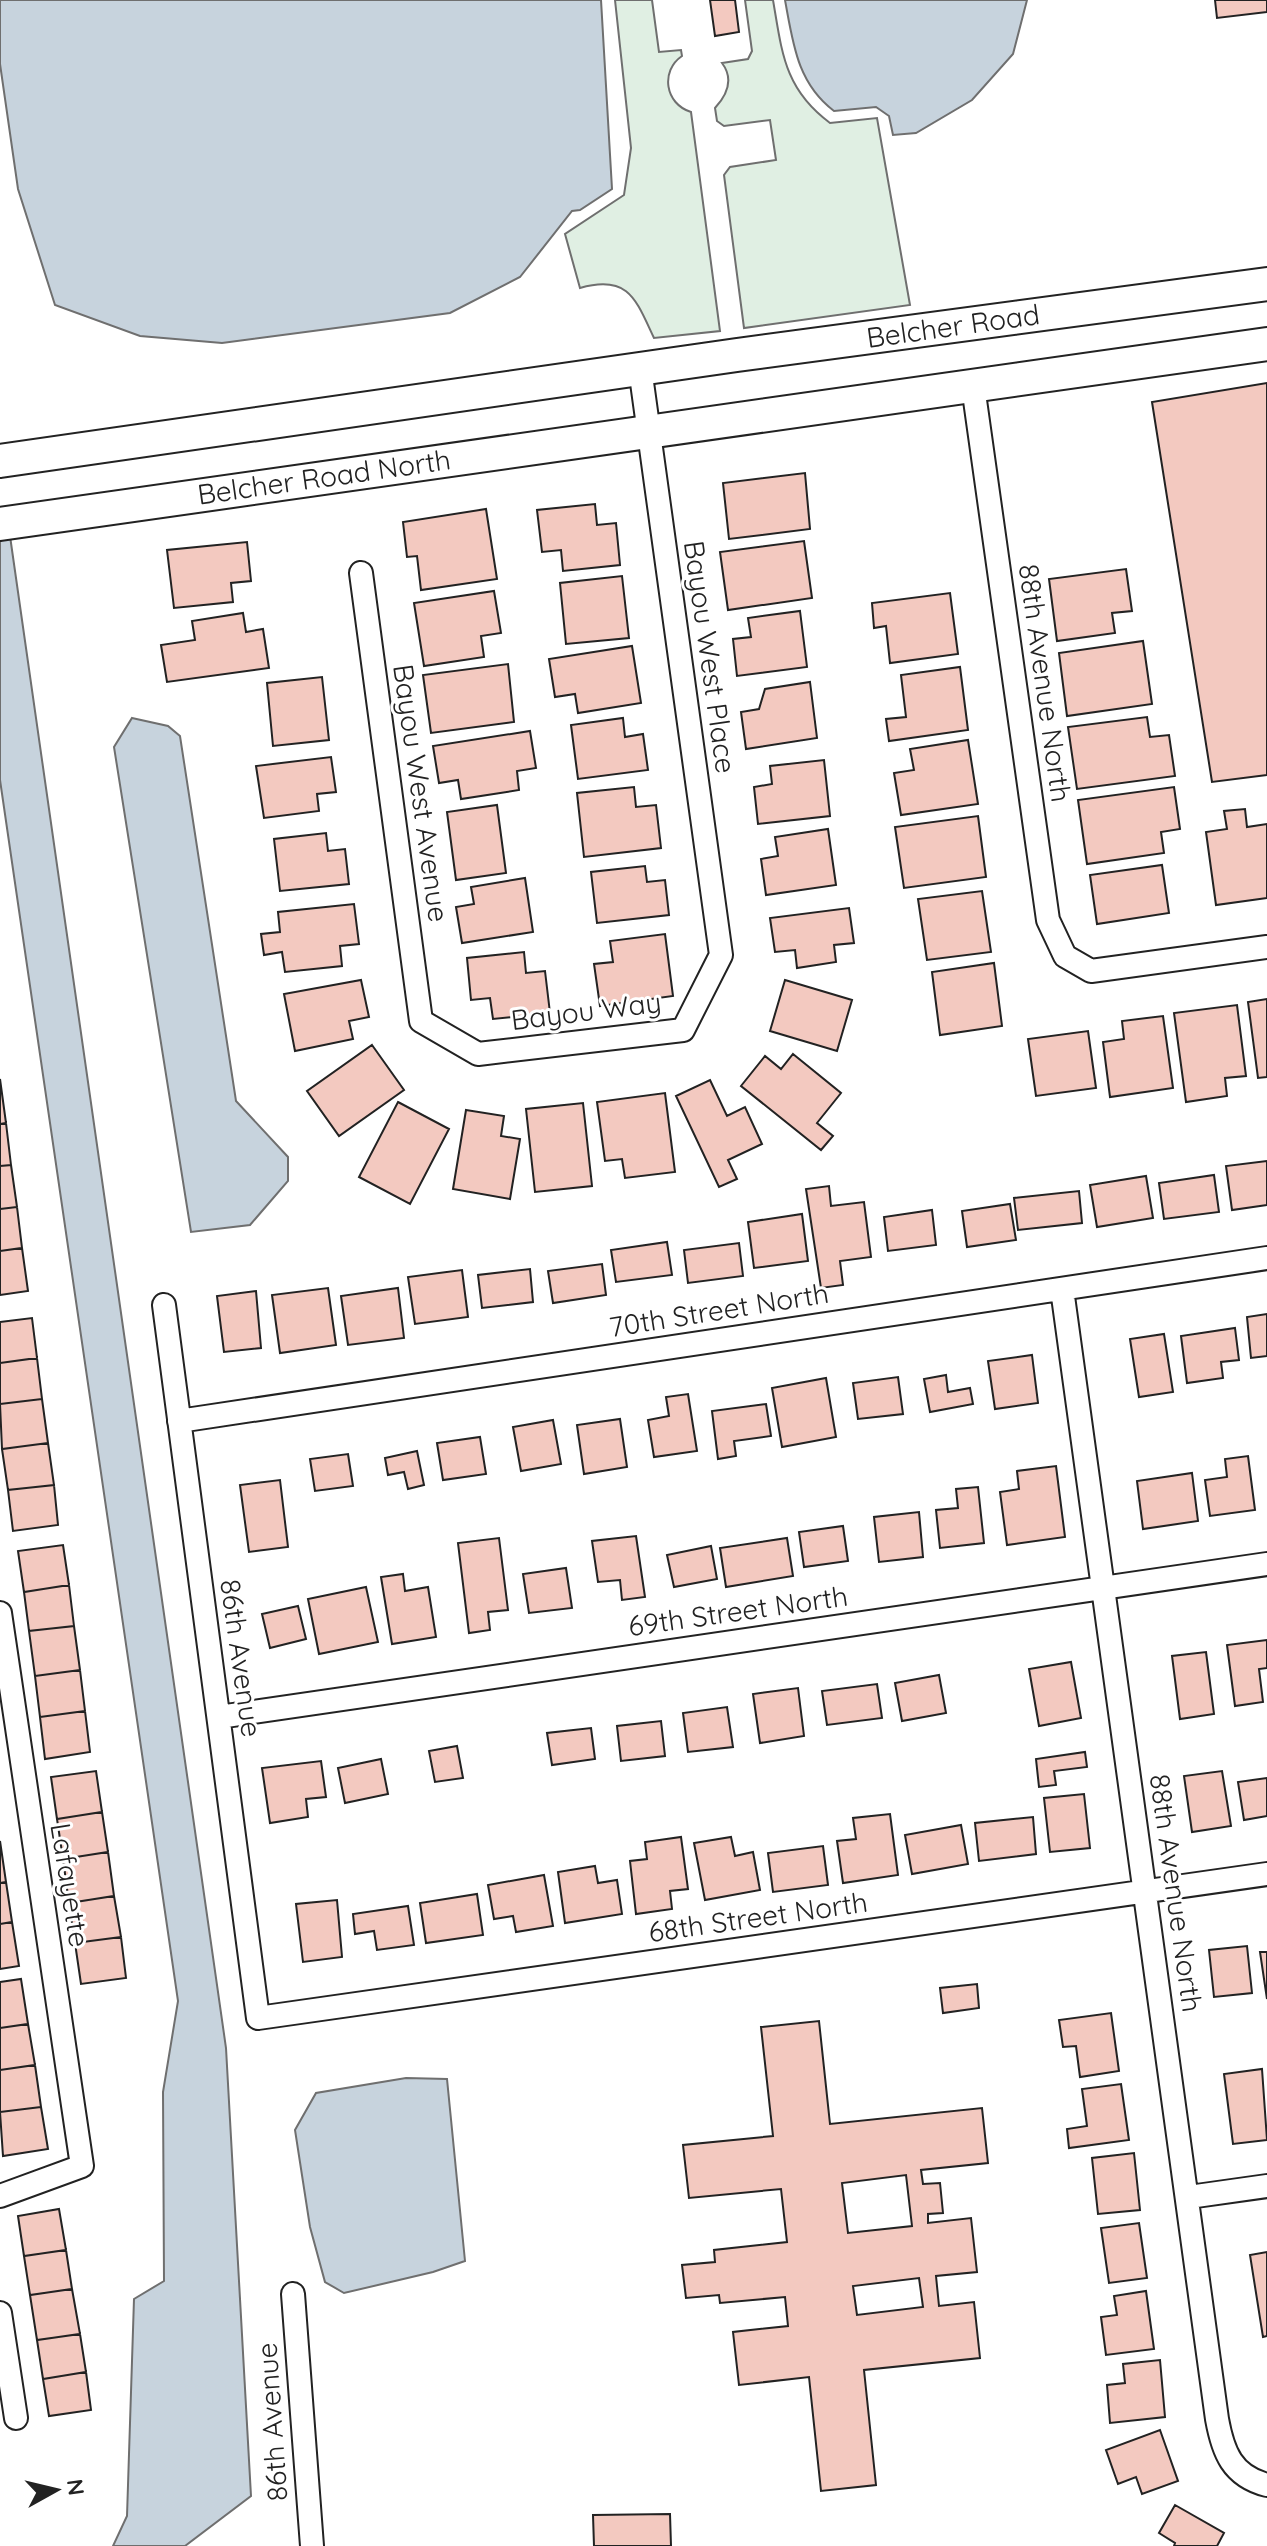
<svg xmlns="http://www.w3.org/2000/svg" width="1267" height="2546" viewBox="0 0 1267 2546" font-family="Quicksand,sans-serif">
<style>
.green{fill:#e0efe3;stroke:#6f6f6f;stroke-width:2}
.water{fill:#c7d3dd;stroke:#6f6f6f;stroke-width:2}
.building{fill:#f3c9c0;stroke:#222;stroke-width:2;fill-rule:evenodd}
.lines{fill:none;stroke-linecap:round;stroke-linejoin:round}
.street-casing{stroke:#222;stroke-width:26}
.secondary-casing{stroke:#222;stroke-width:36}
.street{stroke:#fff;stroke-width:22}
.secondary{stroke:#fff;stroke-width:32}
.labels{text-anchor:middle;stroke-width:6;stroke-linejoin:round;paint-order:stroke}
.street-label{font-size:28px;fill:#222;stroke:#fff}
</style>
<rect width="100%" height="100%" fill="#fff"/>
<path class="green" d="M615 0H652L659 52 681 50 682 56C660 71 665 104 691 112L720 331 654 338C636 300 629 274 580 288L565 234 624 195 631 148Z
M745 0H773C782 52 784 89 830 123L877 118 910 305 744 328 724 175 730 167 776 160 770 120 724 126 717 121 715 108C727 95 734 79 722 63L748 59 752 51Z"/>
<path class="water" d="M0 0H601L612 189 580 210 572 211 520 277 450 313 222 343 140 336 55 305 18 189 0 64Z
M785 0H1027L1013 54 972 100 916 133 893 135 889 116 876 107 834 111C797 83 793 43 785 0Z
M10 536 226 2048 251 2496 185 2546H113L127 2516 134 2299 164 2281 163 2092 178 2001 0 780V537Z
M132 718 168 726 180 736 236 1101 288 1157V1181L250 1225 191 1232 114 747Z
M406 2078 447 2079 465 2261 433 2272 344 2293 325 2282 310 2227 295 2130 316 2093Z"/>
<path class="building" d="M710 0H735L739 32 715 36Z
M1215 0H1267V12L1217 18Z
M1267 383V775L1212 782 1152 402Z
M805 473 810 529 729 539 723 483Z
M595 504 597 525 616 523 620 565 563 571 561 550 542 552 537 510Z
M486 509 497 579 421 590 417 556 407 557 403 522Z
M804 541 812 598 728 610 720 552Z
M247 542 251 581 231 583 233 602 174 608 167 550Z
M1126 569 1132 611 1112 613 1115 633 1057 641 1049 579Z
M622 576 629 638 566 644 560 583Z
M494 591 501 633 481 636 484 657 424 666 414 603Z
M950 593 958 654 890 663 886 626 874 628 872 603Z
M800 611 807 667 737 676 733 639 751 637 748 618Z
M243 613 246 632 263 629 269 668 167 682 161 645 195 640 192 621Z
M1143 641 1152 704 1067 716 1059 653Z
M632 646 641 703 578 713 575 694 555 697 549 659Z
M508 664 514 722 431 733 423 675Z
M960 667 968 730 889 741 886 719 906 717 901 675Z
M322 677 329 740 273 746 267 683Z
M810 682 817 738 746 749 741 712 759 709 765 689Z
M1147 717 1150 737 1169 735 1175 776 1077 789 1068 727Z
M623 718 625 737 643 734 648 770 578 779 571 725Z
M530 731 536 768 517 771 519 790 461 799 458 780 439 783 433 746Z
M968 740 978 804 901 815 894 773 914 770 910 749Z
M331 757 336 792 317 794 319 811 264 818 256 766Z
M824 760 830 816 758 824 754 787 772 784 770 766Z
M634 787 636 807 656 805 661 848 584 857 577 793Z
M1174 787 1180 829 1161 832 1164 853 1087 864 1078 800Z
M497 805 506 873 456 880 447 812Z
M1245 809 1247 827 1267 824V898L1216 905 1206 832 1227 829 1224 811Z
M978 816 986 877 904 888 895 827Z
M828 829 836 885 766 895 761 859 778 856 775 837Z
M326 833 328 851 345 849 349 884 280 891 274 839Z
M1162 865 1169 913 1097 924 1090 875Z
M645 866 647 882 665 880 669 915 597 923 591 872Z
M525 878 533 932 462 943 456 907 474 904 471 887Z
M982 891 991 952 927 960 918 899Z
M354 904 359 944 340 946 342 966 285 972 282 952 264 955 261 934 280 932 278 912Z
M849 908 854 943 834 945 836 962 797 968 795 950 775 952 770 918Z
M665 934 673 996 600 1006 594 964 613 962 610 941Z
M524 952 526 973 545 971 550 1013 493 1019 490 998 471 1000 467 958Z
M994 963 1002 1026 940 1035 932 972Z
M361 980 369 1017 349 1021 353 1039 295 1051 284 994Z
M785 980 852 1000 837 1051 770 1031Z
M1267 999V1077L1258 1078 1248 1002Z
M1237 1005 1246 1076 1225 1078 1227 1096 1186 1102 1174 1013Z
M1163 1016 1173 1088 1110 1097 1103 1042 1124 1039 1122 1021Z
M1088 1031 1096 1088 1036 1096 1028 1039Z
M372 1045 404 1090 339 1136 307 1091Z
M793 1054 841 1093 817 1123 833 1136 821 1150 741 1086 765 1056 781 1069Z
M0 1079 6 1123 0 1124Z
M710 1080 727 1116 745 1107 762 1144 728 1160 737 1179 719 1187 676 1096Z
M665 1093 675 1172 625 1178 622 1159 605 1161 597 1102Z
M398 1102 449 1129 410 1204 359 1177Z
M583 1103 592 1186 535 1192 526 1109Z
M466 1110 504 1116 501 1136 520 1139 510 1199 453 1189Z
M6 1123 11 1165 0 1166V1124Z
M1267 1161V1205L1232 1210 1226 1166Z
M11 1165 17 1207 0 1209V1166Z
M1214 1175 1219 1212 1164 1219 1159 1183Z
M1146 1176 1153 1218 1097 1227 1090 1185Z
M829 1186 831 1206 864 1202 871 1257 840 1261 843 1285 821 1288 806 1189Z
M1079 1191 1082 1223 1018 1230 1014 1198Z
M1010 1204 1016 1240 967 1247 962 1211Z
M17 1207 22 1248 0 1251V1209Z
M932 1210 936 1245 888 1251 884 1217Z
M802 1214 808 1261 754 1268 748 1222Z
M667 1242 672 1275 616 1282 611 1250Z
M739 1243 743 1276 688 1283 684 1250Z
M22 1248 28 1291 0 1295V1251Z
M602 1264 606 1295 553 1303 548 1271Z
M530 1269 533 1302 482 1308 478 1275Z
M462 1270 468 1317 415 1324 408 1277Z
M328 1288 336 1345 280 1353 272 1295Z
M398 1288 404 1338 348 1345 341 1296Z
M256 1291 261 1348 224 1352 217 1296Z
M1267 1314V1356L1251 1358 1247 1317Z
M32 1318 37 1358 0 1363V1322Z
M1235 1328 1239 1360 1221 1362 1223 1378 1187 1383 1181 1336Z
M1164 1334 1173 1392 1139 1397 1130 1339Z
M1032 1355 1038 1403 995 1409 988 1361Z
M37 1358 42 1399 0 1404V1363Z
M946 1375 948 1392 970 1388 973 1404 930 1412 924 1379Z
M898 1377 903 1414 858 1419 853 1383Z
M826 1378 836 1437 782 1447 772 1388Z
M688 1394 697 1451 654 1457 648 1420 669 1416 666 1397Z
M42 1399 48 1443 2 1449 0 1404Z
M766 1404 771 1436 734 1441 736 1456 718 1459 712 1411Z
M620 1419 627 1467 584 1474 577 1425Z
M553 1420 561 1464 521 1471 513 1427Z
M480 1437 486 1474 443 1480 437 1443Z
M48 1443 54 1485 8 1490 2 1449Z
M417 1451 424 1485 408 1489 404 1472 388 1475 385 1458Z
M348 1454 353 1486 315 1491 310 1459Z
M1248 1456 1255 1510 1210 1516 1205 1480 1227 1477 1225 1459Z
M1056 1466 1065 1537 1007 1545 1000 1492 1019 1489 1017 1471Z
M1192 1473 1198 1521 1143 1529 1137 1481Z
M280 1480 288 1547 249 1552 240 1485Z
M54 1485 58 1525 13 1531 8 1490Z
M978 1487 984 1543 940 1548 936 1510 958 1508 956 1489Z
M919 1512 923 1557 879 1562 874 1517Z
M843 1526 848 1561 804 1567 799 1532Z
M636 1536 645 1597 622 1600 620 1580 598 1582 592 1541Z
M499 1538 508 1610 488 1612 490 1630 469 1633 458 1543Z
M787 1538 793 1576 726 1587 720 1548Z
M63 1545 69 1585 24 1592 18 1551Z
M711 1546 717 1579 674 1587 667 1555Z
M566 1568 572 1608 529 1613 523 1574Z
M403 1574 405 1591 428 1587 436 1637 392 1644 381 1577Z
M69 1585 74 1626 29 1631 24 1592Z
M366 1587 378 1642 319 1654 308 1599Z
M298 1606 306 1639 270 1648 262 1614Z
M74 1626 80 1670 35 1676 29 1631Z
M1267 1640V1668L1259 1669 1263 1702 1235 1706 1227 1645Z
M1206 1652 1214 1714 1180 1719 1172 1656Z
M1071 1662 1081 1718 1039 1726 1029 1669Z
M80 1670 85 1711 40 1717 35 1676Z
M939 1675 946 1713 902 1721 895 1683Z
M877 1684 882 1718 827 1725 822 1691Z
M798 1688 804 1736 760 1743 753 1694Z
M727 1707 733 1747 688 1752 683 1713Z
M85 1711 90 1752 45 1759 40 1717Z
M661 1721 665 1756 621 1761 617 1726Z
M591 1728 595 1759 552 1765 547 1733Z
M457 1746 463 1778 435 1782 429 1751Z
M1085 1752 1087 1767 1054 1771 1056 1785 1039 1787 1036 1759Z
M381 1759 388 1794 345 1803 338 1768Z
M321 1761 326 1797 306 1799 308 1817 270 1823 262 1768Z
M96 1771 102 1812 57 1819 51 1777Z
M1222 1771 1231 1826 1192 1832 1184 1776Z
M1267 1778V1816L1244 1820 1238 1782Z
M1084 1794 1090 1848 1050 1852 1044 1798Z
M102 1812 108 1852 63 1859 57 1819Z
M890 1814 898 1875 843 1883 837 1841 856 1839 853 1818Z
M1033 1817 1036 1854 979 1861 975 1823Z
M961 1825 968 1864 912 1874 905 1835Z
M681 1837 688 1889 670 1891 672 1909 636 1914 630 1861 647 1859 645 1842Z
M731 1837 735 1856 753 1852 760 1890 705 1900 694 1843Z
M0 1841 6 1882 0 1883Z
M823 1846 828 1885 773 1892 768 1853Z
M108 1852 114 1896 69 1903 63 1859Z
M595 1866 598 1883 617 1880 622 1914 565 1923 558 1872Z
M544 1875 553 1926 516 1932 513 1916 494 1919 488 1885Z
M6 1882 12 1922 0 1924V1883Z
M477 1894 483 1935 426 1943 420 1903Z
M114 1896 121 1937 75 1943 69 1903Z
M337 1900 342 1957 303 1962 296 1904Z
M408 1906 414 1945 377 1950 374 1931 355 1934 353 1914Z
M12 1922 19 1966 0 1969V1924Z
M121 1937 126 1978 81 1984 75 1943Z
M1247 1946 1252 1993 1214 1997 1209 1950Z
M1260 1952H1267V1999Z
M21 1979 28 2024 0 2028V1982Z
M977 1984 979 2008 943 2013 940 1988Z
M1111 2013 1119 2071 1080 2077 1076 2046 1063 2047 1059 2020Z
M819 2021 830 2124 982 2108 988 2163 921 2170 923 2184 940 2183 943 2213 928 2214V2223L971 2218 977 2272 936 2276 939 2306 974 2302 980 2358 864 2370 876 2485 821 2491 809 2377 739 2385 733 2332 788 2326 785 2297 720 2303 719 2295 686 2298 682 2265 715 2262 714 2250 787 2242 781 2189 689 2198 683 2145 773 2136 761 2027ZM906 2175 912 2226 848 2233 842 2183ZM919 2278 923 2307 857 2315 853 2286Z
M28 2024 35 2065 0 2070V2028Z
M35 2065 41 2107 0 2112V2070Z
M1262 2069 1267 2140 1233 2144 1224 2074Z
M1121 2084 1129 2140 1069 2148 1067 2129 1087 2126 1082 2089Z
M41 2107 48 2149 3 2156 0 2112Z
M1134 2153 1140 2210 1098 2214 1092 2158Z
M59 2209 66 2250 24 2256 18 2216Z
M1139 2223 1147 2278 1109 2283 1101 2228Z
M66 2250 72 2289 30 2295 24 2256Z
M1267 2252V2336L1263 2337 1250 2255Z
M72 2289 80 2334 37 2340 30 2295Z
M1146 2291 1154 2349 1106 2355 1101 2317 1117 2315 1114 2296Z
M80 2334 86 2372 43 2379 37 2340Z
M1160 2360 1165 2417 1110 2423 1107 2385 1125 2383 1123 2364Z
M86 2372 91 2410 49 2416 43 2379Z
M1160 2430 1178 2481 1142 2494 1136 2477 1118 2484 1106 2450Z
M1175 2505 1224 2533 1217 2546H1174L1175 2543 1159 2533Z
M670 2514 671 2546H594L593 2515Z"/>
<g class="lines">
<g class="street-casing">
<path id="street" d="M973 386 1048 920 1065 956 1091 971 1267 947
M361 573 421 1021 478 1054 683 1030 721 955 640 368
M1062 1289 1217 2419C1223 2452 1232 2476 1267 2485
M164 1305 258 2018 1267 1874
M179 1421 1267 1258
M0 1613 82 2166 0 2196
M219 1717 1267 1564
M1189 2197 1267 2186
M293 2294 312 2546
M0 2313 16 2418"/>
</g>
<g class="secondary-casing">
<path id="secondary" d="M0 461 737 355 1267 284
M0 524 1267 344"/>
</g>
<use href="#street" class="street"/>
<use href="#secondary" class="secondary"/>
</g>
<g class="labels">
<g class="street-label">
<text transform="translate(953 326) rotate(-8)" y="10">Belcher Road</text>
<text transform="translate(324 477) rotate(-8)" y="10">Belcher Road North</text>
<text transform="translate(710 657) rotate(82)" y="10">Bayou West Place</text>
<text transform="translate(1045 683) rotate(82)" y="10">88th Avenue North</text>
<text transform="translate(421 793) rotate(82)" y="10">Bayou West Avenue</text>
<text transform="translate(586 1011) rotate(-7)" y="10">Bayou Way</text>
<text transform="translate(719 1310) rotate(-9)" y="10">70th Street North</text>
<text transform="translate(738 1611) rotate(-8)" y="10">69th Street North</text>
<text transform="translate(241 1658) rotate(82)" y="10">86th Avenue</text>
<text transform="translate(70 1885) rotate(81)" y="10">Lafayette</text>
<text transform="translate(1176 1893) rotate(82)" y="10">88th Avenue North</text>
<text transform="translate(758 1917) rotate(-8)" y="10">68th Street North</text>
<text transform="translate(272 2422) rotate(-94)" y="10">86th Avenue</text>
</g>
</g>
<g transform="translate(56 2490) rotate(82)" stroke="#ffffff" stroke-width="6" paint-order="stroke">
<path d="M0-6L14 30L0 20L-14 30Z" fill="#222222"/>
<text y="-12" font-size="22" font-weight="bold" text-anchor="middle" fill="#222222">N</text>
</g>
</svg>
